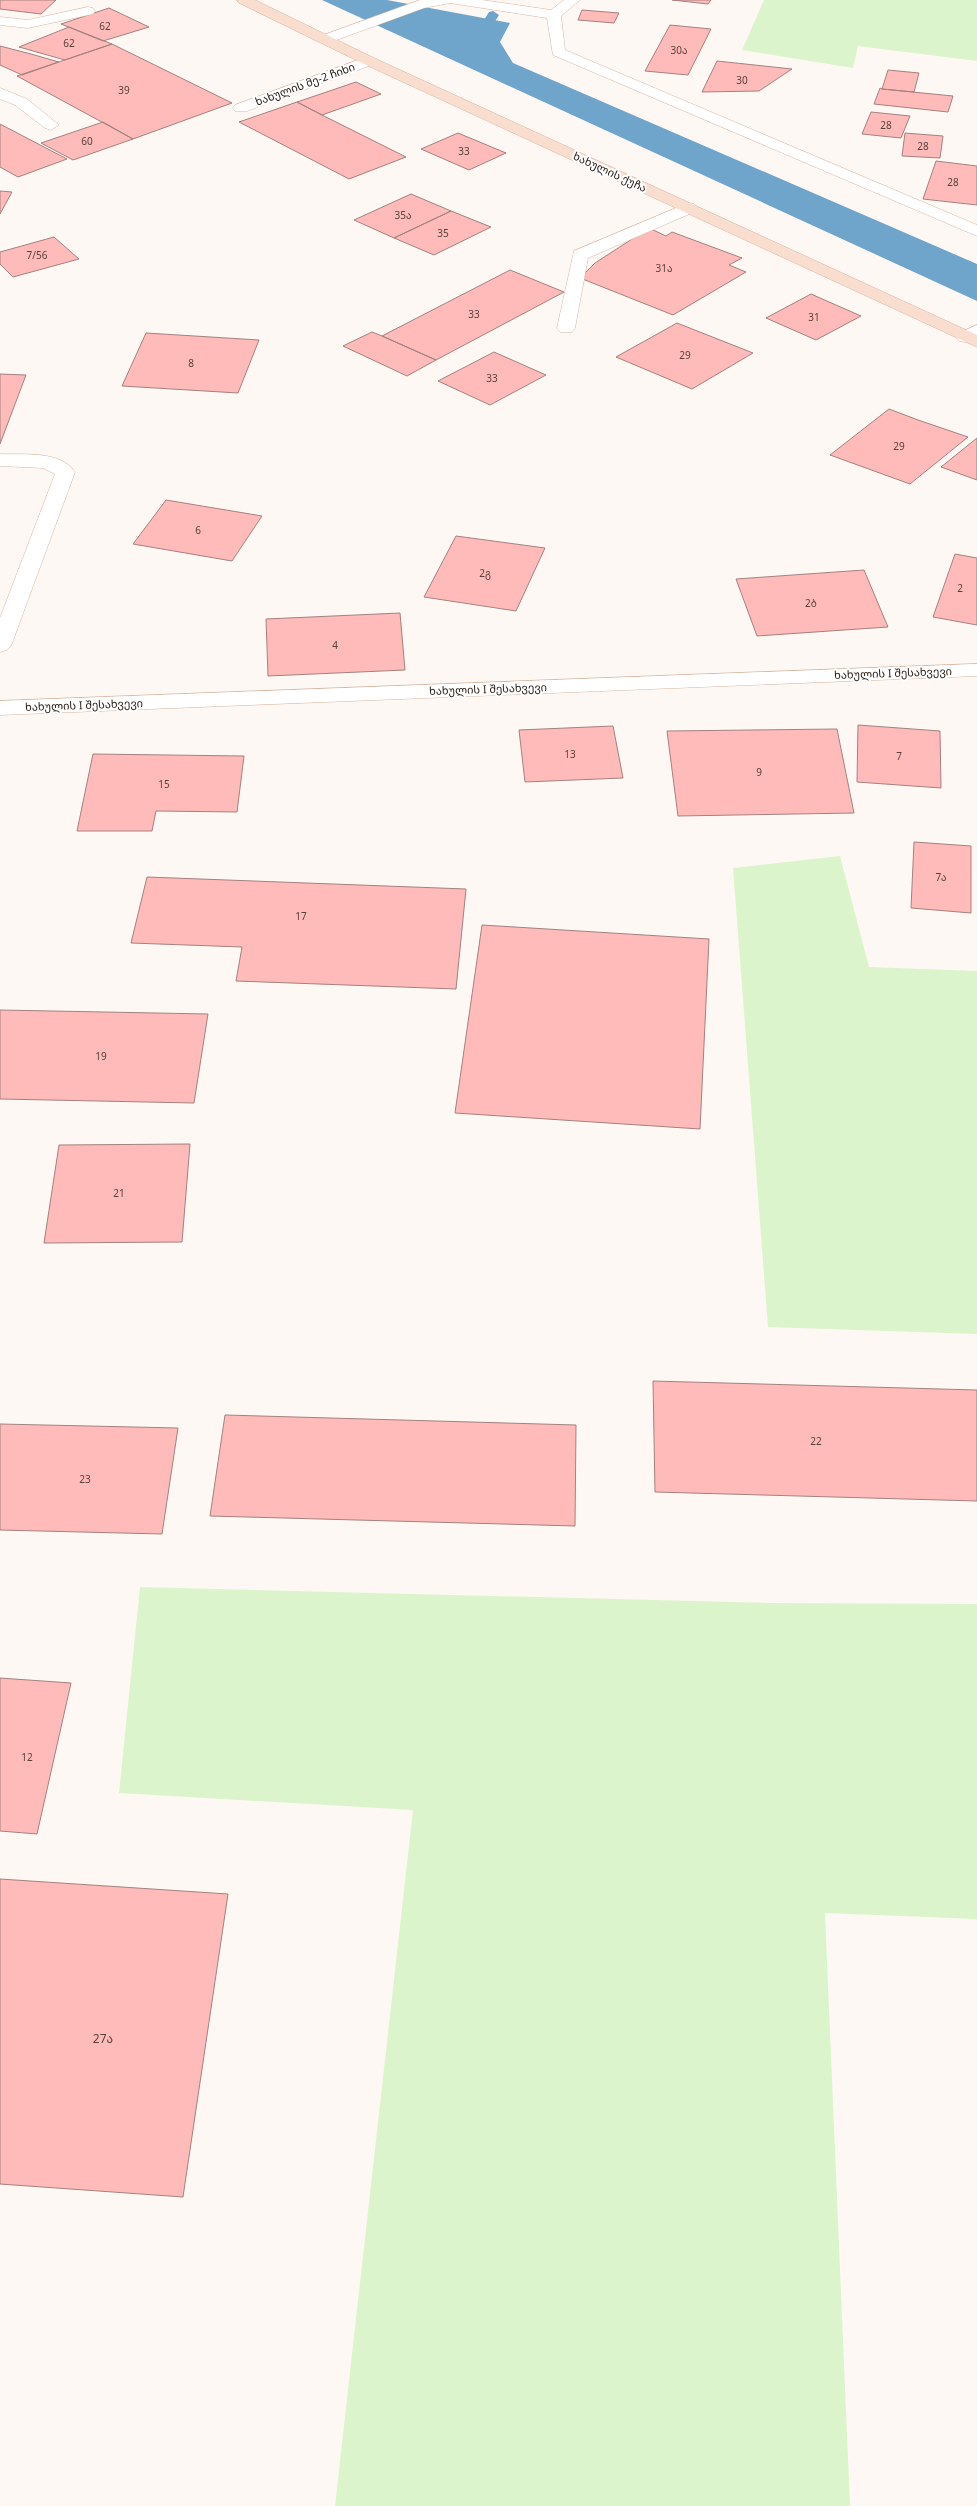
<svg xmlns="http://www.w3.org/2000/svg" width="977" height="2506" viewBox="0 0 977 2506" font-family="'Noto Sans','Noto Sans Georgian',sans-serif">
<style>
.green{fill:#dcf4cb}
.water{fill:#6fa5ca}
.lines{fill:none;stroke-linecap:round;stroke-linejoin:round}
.stream{fill:#6fa5ca;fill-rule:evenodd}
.building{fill:#febbb9;stroke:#a48180}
.service-casing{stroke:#d3b6a2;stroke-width:1}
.minor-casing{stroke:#d3b6a2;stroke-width:1}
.secondary-casing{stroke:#d3b6a2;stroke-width:1}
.service{fill:#fff;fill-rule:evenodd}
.minor{fill:#fff;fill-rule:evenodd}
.secondary{fill:#f9ddce;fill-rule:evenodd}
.labels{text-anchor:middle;stroke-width:4;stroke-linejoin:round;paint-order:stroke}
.number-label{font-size:10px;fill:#5a413b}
.far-street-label{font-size:11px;fill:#231811;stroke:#fff}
.near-number-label{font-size:12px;fill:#5a413b}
</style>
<rect width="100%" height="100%" fill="#fef8f4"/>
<path class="green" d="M764 0H977V61L858 46 853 68 742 50Z
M840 856 869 967 977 971V1334L768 1327 733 868Z
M140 1587 771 1603 977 1604V1919L825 1913 850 2506H335L413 1810 119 1793Z"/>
<path class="water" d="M322 0H387L510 23 500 42 513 63 977 264V301Z"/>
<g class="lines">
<path class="stream" d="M493 11 499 15 478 49 474 50 470 49 468 46 489 12Z"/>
</g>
<path class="building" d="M0 0H56L41 14 0 9Z
M672 0H711L708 4Z
M109 8 149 27 103 41 61 24Z
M582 10 619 13 614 23 578 20Z
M670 25 711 29 688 75 645 71Z
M69 27 112 44 65 60 19 47Z
M112 44 232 103 133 139 17 76Z
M0 46 31 54 59 62 22 75 0 65Z
M717 61 792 69 759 91 702 92Z
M888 70 919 73 914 92 882 89Z
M356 82 381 94 322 115 297 102Z
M880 88 882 89 953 96 948 112 874 104Z
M297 102 322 115 406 157 349 179 239 122Z
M871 112 910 116 901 138 862 134Z
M103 122 133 139 73 160 41 143Z
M0 124 67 159 18 177 0 167Z
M458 133 506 153 469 170 421 149Z
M905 133 943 136 940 158 902 156Z
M936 161 977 166V205L923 199Z
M0 191 12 192 0 214Z
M411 194 451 211 394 238 354 220Z
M451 211 491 227 434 255 394 238Z
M649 228 666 236 672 232 742 258 729 265 746 272 673 315 580 278 595 263Z
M54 237 79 259 13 277 0 264V252Z
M510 270 564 292 436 360 382 336Z
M811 294 861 316 816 340 766 318Z
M677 323 753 353 692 389 616 357Z
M372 332 382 336 436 360 407 376 343 346Z
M146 333 259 340 238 393 122 386Z
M494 352 546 375 490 405 438 381Z
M0 374 26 375 0 444Z
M889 409 918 420 968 437 910 484 830 455Z
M977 438V480L941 467Z
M166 500 262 516 232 561 133 544Z
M456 536 545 548 516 611 424 597Z
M955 554 977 558V625L933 617Z
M864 570 888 627 757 636 736 579Z
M400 613 405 670 268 676 266 619Z
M858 725 940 731 941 788 857 782Z
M613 726 623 778 525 782 519 730Z
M837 729 854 813 678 816 667 731Z
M93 754 244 756 237 812 156 811 152 831H77Z
M914 842 971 846V913L911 908Z
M147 877 466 889 456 989 236 981 242 947 131 943Z
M482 925 709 939 700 1129 455 1113Z
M0 1010 208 1014 194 1103 0 1099Z
M190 1144 182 1242 44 1243 59 1145Z
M653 1381 977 1390V1501L655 1492Z
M225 1415 576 1425 575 1526 210 1516Z
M0 1424 178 1428 162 1534 0 1530Z
M0 1678 71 1683 37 1834 0 1831Z
M0 1879 228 1894 183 2197 0 2184Z"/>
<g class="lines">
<g class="service-casing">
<path id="service" d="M88 7 93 8 95 11 93 14 28 28 0 25V17L28 20Z
M369 56 374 58 377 61 374 64 247 111H235L233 108 235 105Z
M0 88 27 99 59 125 51 130 45 128 15 105 0 99Z
M688 203 694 204 696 208 694 212 588 258 575 328 572 332H560L557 328 574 251Z"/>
</g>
<g class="minor-casing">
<path id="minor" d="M420 0H482L551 10 564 0H580L561 16 565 50 977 225V236L553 55 547 18 450 3 424 8 331 42 326 43 319 39 321 36Z
M977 325V338L965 342 959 341 956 337 959 333Z
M0 454C23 455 60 450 75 472L11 646 7 650 0 652V618L55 474 43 468 0 466Z
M977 664V676L0 715V701Z"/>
</g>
<g class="secondary-casing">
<path id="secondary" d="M237 0H255L374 58 977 335V347L364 64 239 3Z"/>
</g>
<use href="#service" class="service"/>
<use href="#minor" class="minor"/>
<use href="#secondary" class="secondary"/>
</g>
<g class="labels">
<g class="number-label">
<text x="105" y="30">62</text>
<text x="69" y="47">62</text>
<text x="679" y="54">30ა</text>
<text x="742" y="84">30</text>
<text x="124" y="94">39</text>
<text x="886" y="129">28</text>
<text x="87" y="145">60</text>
<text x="923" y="150">28</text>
<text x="464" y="155">33</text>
<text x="953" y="186">28</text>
<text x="403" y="219">35ა</text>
<text x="443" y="237">35</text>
<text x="37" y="259">7/56</text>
<text x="664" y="272">31ა</text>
<text x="474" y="318">33</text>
<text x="814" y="321">31</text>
<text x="685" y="359">29</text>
<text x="191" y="367">8</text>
<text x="492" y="382">33</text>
<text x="899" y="450">29</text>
<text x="198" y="534">6</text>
<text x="485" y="577">2გ</text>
<text x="960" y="592">2</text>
<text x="811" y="607">2ბ</text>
<text x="335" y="649">4</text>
<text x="570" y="758">13</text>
<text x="899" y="760">7</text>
<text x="759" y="776">9</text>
<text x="164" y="788">15</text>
<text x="941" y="881">7ა</text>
<text x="301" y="920">17</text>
<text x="101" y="1060">19</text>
<text x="119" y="1197">21</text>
<text x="816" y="1445">22</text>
<text x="85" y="1483">23</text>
<text x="27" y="1761">12</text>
</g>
<g class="far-street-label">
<text transform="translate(305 84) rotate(-20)" y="4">ხახულის მე-2 ჩიხი</text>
<text transform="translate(610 172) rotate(25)" y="4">ხახულის ქუჩა</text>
<text transform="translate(893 673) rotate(-2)" y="4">ხახულის I შესახვევი</text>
<text transform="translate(488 689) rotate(-2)" y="4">ხახულის I შესახვევი</text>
<text transform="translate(84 705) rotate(-2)" y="4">ხახულის I შესახვევი</text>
</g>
<g class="near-number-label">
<text x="103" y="2043">27ა</text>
</g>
</g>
</svg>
